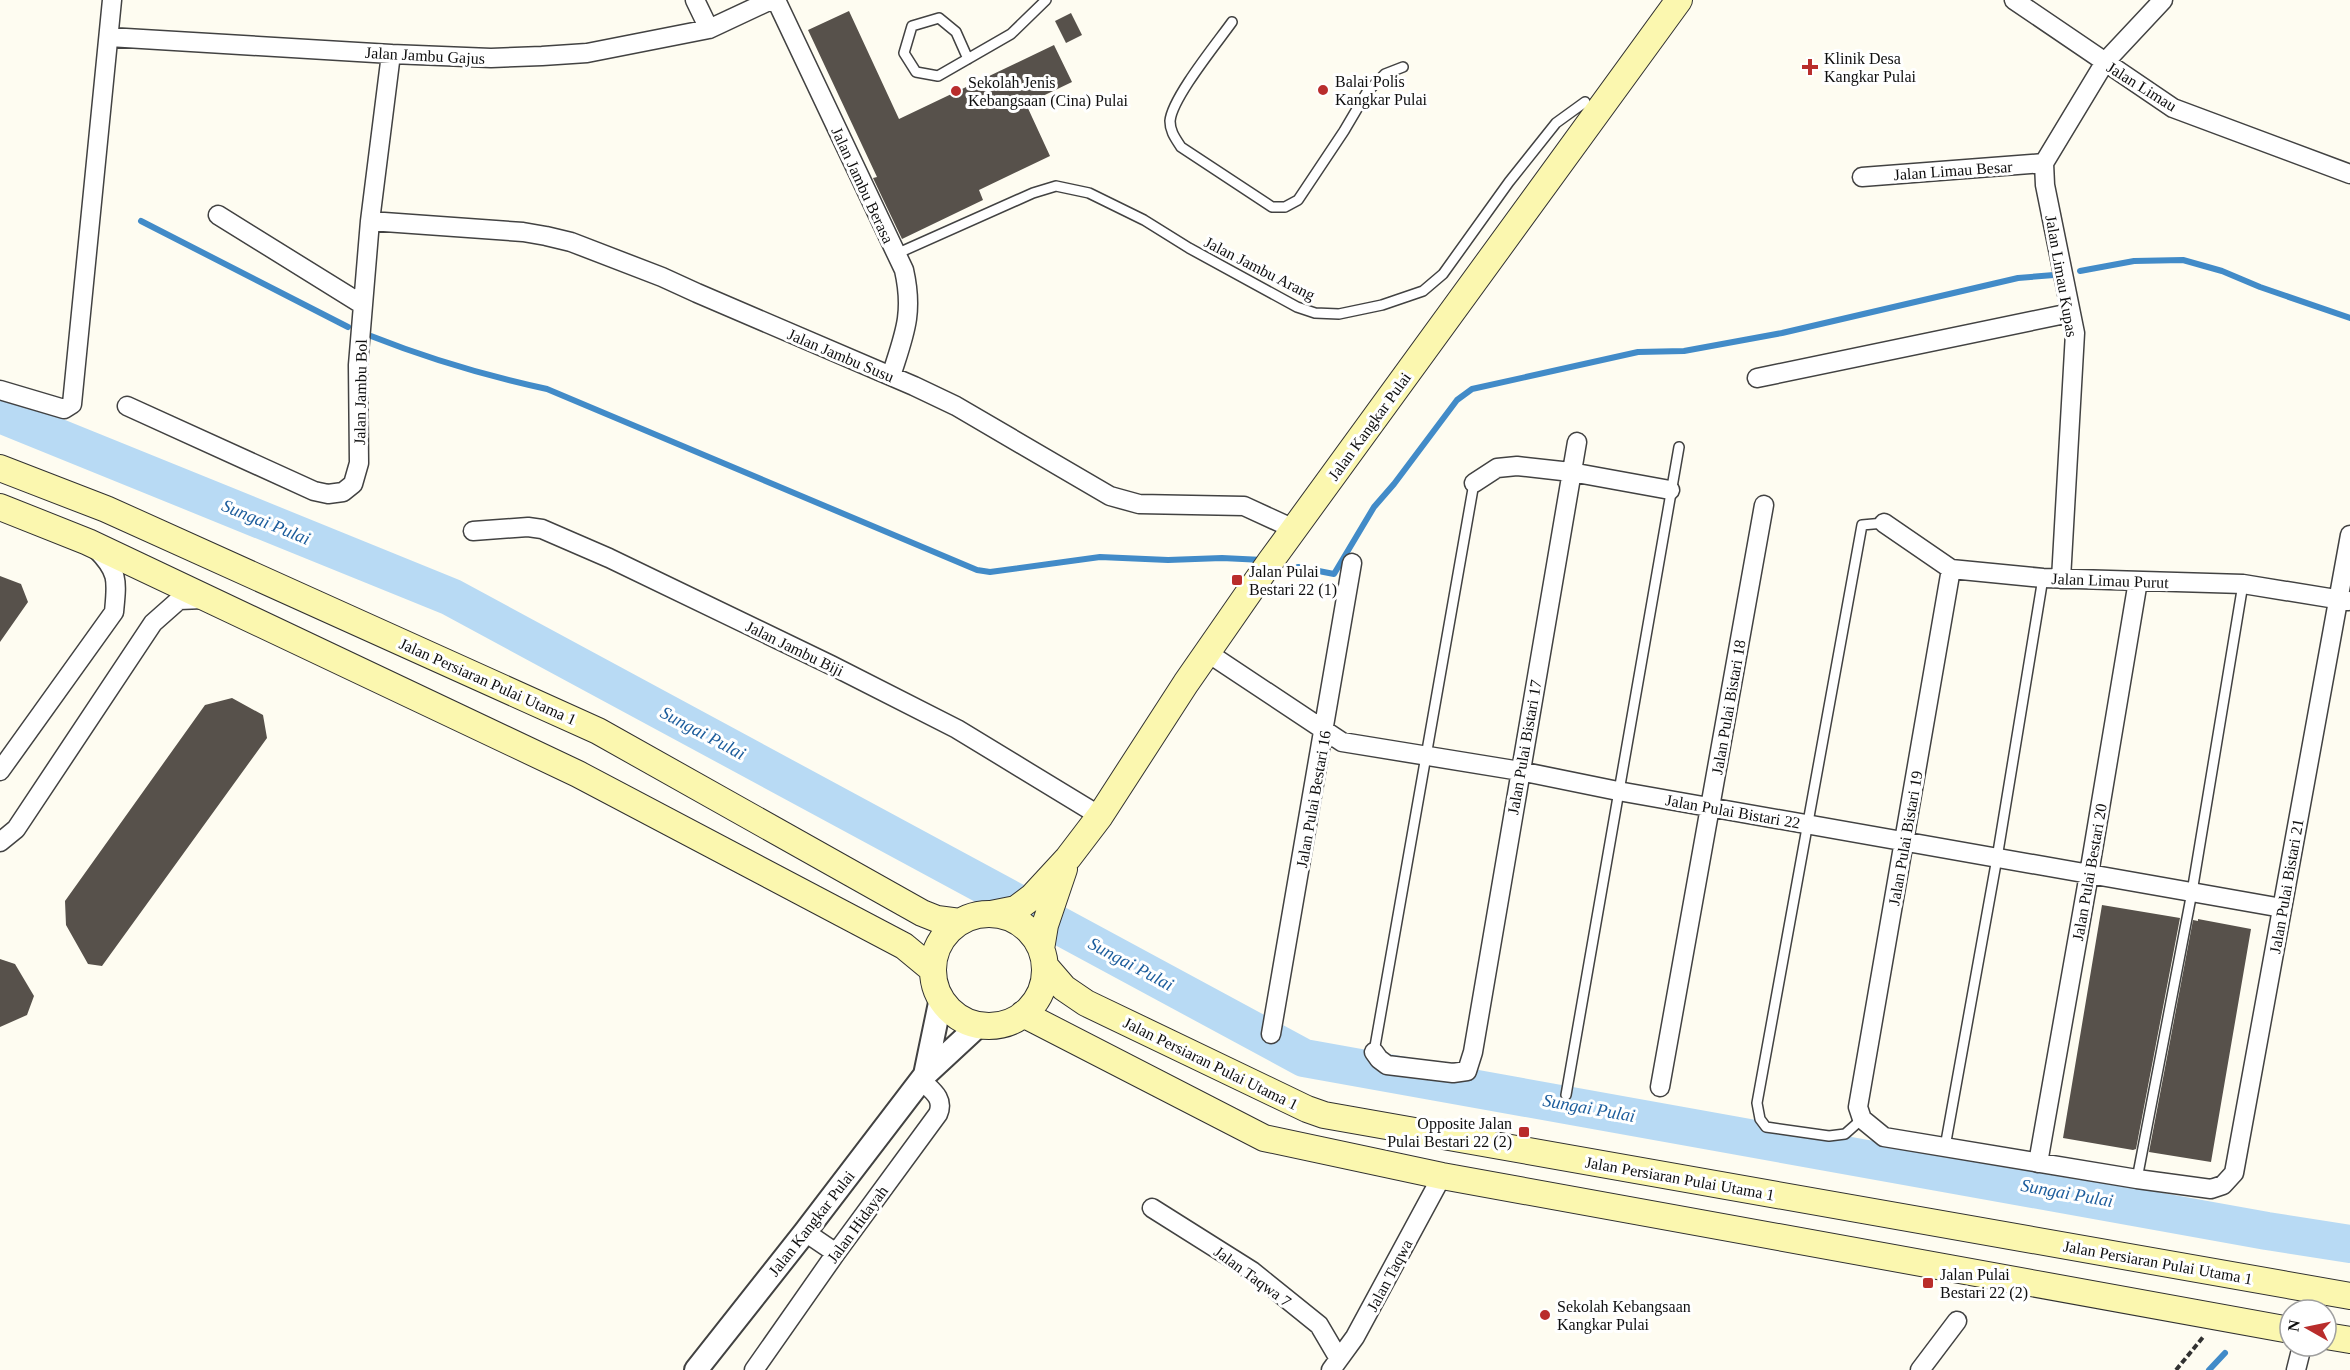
<svg xmlns="http://www.w3.org/2000/svg" width="2350" height="1370" viewBox="0 0 2350 1370" font-family="'Times New Roman',serif">
<style>
.lines{fill:none;stroke-linecap:round;stroke-linejoin:round}
.stream{stroke:#428bc8;stroke-width:6}
.river{stroke:#b8daf4;stroke-width:38}
.building{fill:#57514b}
.service-casing{stroke:#424242;stroke-width:12}
.minor-casing{stroke:#424242;stroke-width:21}
.tertiary-casing{stroke:#424242;stroke-width:26}
.secondary-casing{stroke:#313131;stroke-width:28}
.path{stroke:#313131;stroke-width:4;stroke-dasharray:6 3;stroke-linecap:butt}
.service{stroke:#fff;stroke-width:9}
.minor{stroke:#fff;stroke-width:18}
.tertiary{stroke:#fff;stroke-width:22}
.secondary{stroke:#fbf7af;stroke-width:26}
.poi-dot{fill:#b92d2c;stroke:#fff;stroke-width:2}
.labels{text-anchor:middle;stroke-width:6;stroke-linejoin:round;paint-order:stroke}
.street-label{font-size:16px;fill:#0f0f0f;stroke:#fff}
.poi-label{font-size:16px;fill:#0f0f0f;stroke:#fff;text-anchor:start}
.water-label{font-size:18px;font-style:italic;fill:#1d5d9c;stroke:#fff}
</style>
<rect width="100%" height="100%" fill="#fefcf1"/>
<g class="lines">
<path class="stream" d="M141 221 348 327
M2080 271 2134 261 2183 260 2222 271 2260 287 2350 318
M371 336C429 359 487 376 547 389L977 570 990 572 1100 557 1168 560 1222 558 1263 560
M1298 567 1334 574 1374 507 1394 484 1457 400 1472 389 1638 352 1684 351 1782 333 2018 278 2054 275
M2209 1370 2225 1353"/>
<path class="river" d="M0 414 451 597 1304 1058 2267 1231 2350 1244"/>
</g>
<path class="building" d="M849 11 899 119 1054 45 1072 82 1026 104 1050 156 979 190 983 200 902 239 873 178 877 177 808 30Z
M1071 13 1082 35 1066 43 1055 21Z
M0 576 21 584 28 602 0 642Z
M232 698 263 715 267 738 102 966 88 964 66 925 65 901 205 705Z
M2102 905 2180 918 2136 1149 2133 1150 2063 1138Z
M2198 919 2251 929 2211 1162 2149 1152 2193 920 2198 921Z
M0 959 15 964 34 996 27 1015 0 1027Z"/>
<g class="lines">
<g class="service-casing">
<path id="service" d="M1232 22C1217 43 1172 98 1170 121 1170 132 1176 139 1181 147L1272 207H1285L1298 200 1344 131 1367 92 1385 74 1403 67
M968 59 956 32 939 18 912 26 904 53 916 72 938 76 1011 34 1046 0
M896 254 1033 193 1056 186 1089 193 1144 220 1189 248 1297 307 1315 313 1339 314 1382 305 1423 291 1443 274 1509 182 1556 123 1585 102
M1374 1052 1474 483
M1566 1095 1679 447
M1862 1119 1845 1134 1829 1136 1766 1127 1760 1119 1757 1103 1862 525 1884 523
M1945 1147 1997 858 2043 578
M2137 1179 2192 892 2243 584"/>
</g>
<g class="minor-casing">
<path id="minor" d="M695 0 709 29
M776 0 904 270C914 314 904 335 891 376
M2014 0 2173 108 2350 174
M109 37 391 54 491 58 542 56 587 53 709 29 771 0
M1862 177 2044 163
M218 215 363 305
M370 221 523 232 546 236 571 242 662 277 697 293 914 386 956 406 1110 496 1139 504 1244 506 1294 529
M1757 378 2070 313
M0 390 64 409 72 404 112 0
M127 406 314 491 328 494 343 492 353 484 359 463 358 365 370 221 391 54
M1474 483 1497 468 1517 466 1571 472 1670 490
M1884 523 1951 569 2043 578 2243 584 2348 601
M473 531 528 527 542 529 609 558 831 665 957 729 1100 816
M1951 569 1858 1107 1862 1119 1884 1137 2137 1179 2211 1189 2223 1185 2234 1173 2350 535
M2061 579 2075 333 2045 185 2044 163 2105 62 2163 0
M1208 653 1342 742 1520 771 1618 791 2282 908
M0 771 114 612C117 581 119 572 96 549
M0 842 16 829 153 623 179 600 204 599
M1271 1034 1352 563
M1374 1052 1379 1059 1387 1065 1453 1073 1467 1071 1473 1052 1577 442
M1660 1087 1764 505
M2038 1163 2089 874 2138 581
M1152 1208 1252 1271 1319 1325 1339 1359
M805 1232 836 1253
M754 1370 836 1253 938 1114C945 1098 931 1090 921 1080
M1331 1370 1355 1337 1442 1176
M1920 1370 1957 1321
M2296 1370 2302 1346"/>
</g>
<g class="tertiary-casing">
<path id="tertiary" d="M925 1075 941 998
M696 1370 805 1232 925 1075 979 1025"/>
</g>
<g class="secondary-casing">
<path id="secondary" d="M0 468 106 509 598 731 922 913 937 919 960 922
M0 507 88 542 578 774 904 946 933 970
M991 914 1016 909 1032 897 1068 858 1100 816 1186 683 1270 562 1679 0
M933 970a56 56 0 1 1 112 0a56 56 0 1 1-112 0Z
M1041 949 1045 925 1064 869
M1045 966 1064 988 1086 1003 1307 1109 1324 1115 2350 1296
M1023 1014 1264 1138 1442 1176 2290 1330
M2326 1336 2350 1340"/>
</g>
<path class="path" d="M2176 1370 2204 1336"/>
<use href="#service" class="service"/>
<use href="#minor" class="minor"/>
<use href="#tertiary" class="tertiary"/>
<use href="#secondary" class="secondary"/>
</g>
<g class="poi-dot">
<path d="M1807 58h6v6h6v6h-6v6h-6v-6h-6v-6h6z"/>
<circle cx="1323" cy="90" r="6"/>
<circle cx="956" cy="91" r="6"/>
<rect x="1231" y="574" width="12" height="12" rx="3"/>
<rect x="1518" y="1126" width="12" height="12" rx="3"/>
<rect x="1922" y="1277" width="12" height="12" rx="3"/>
<circle cx="1545" cy="1315" r="6"/>
</g>
<g class="labels">
<g class="street-label">
<text transform="translate(425 55) rotate(3)" y="6">Jalan Jambu Gajus</text>
<text transform="translate(2142 86) rotate(32)" y="6">Jalan Limau</text>
<text transform="translate(1953 170) rotate(-4)" y="6">Jalan Limau Besar</text>
<text transform="translate(863 185) rotate(65)" y="6">Jalan Jambu Berasa</text>
<text transform="translate(1260 268) rotate(27)" y="6">Jalan Jambu Arang</text>
<text transform="translate(2062 276) rotate(80)" y="6">Jalan Limau Kupas</text>
<text transform="translate(841 355) rotate(23)" y="6">Jalan Jambu Susu</text>
<text transform="translate(360 392) rotate(-89)" y="6">Jalan Jambu Bol</text>
<text transform="translate(1369 426) rotate(-54)" y="6">Jalan Kangkar Pulai</text>
<text transform="translate(2110 580) rotate(2)" y="6">Jalan Limau Purut</text>
<text transform="translate(795 648) rotate(26)" y="6">Jalan Jambu Biji</text>
<text transform="translate(488 681) rotate(24)" y="6">Jalan Persiaran Pulai Utama 1</text>
<text transform="translate(1728 707) rotate(-80)" y="6">Jalan Pulai Bistari 18</text>
<text transform="translate(1524 747) rotate(-80)" y="6">Jalan Pulai Bistari 17</text>
<text transform="translate(1313 799) rotate(-80)" y="6">Jalan Pulai Bestari 16</text>
<text transform="translate(1733 811) rotate(10)" y="6">Jalan Pulai Bistari 22</text>
<text transform="translate(1905 838) rotate(-80)" y="6">Jalan Pulai Bistari 19</text>
<text transform="translate(2089 872) rotate(-80)" y="6">Jalan Pulai Bestari 20</text>
<text transform="translate(2286 886) rotate(-80)" y="6">Jalan Pulai Bistari 21</text>
<text transform="translate(1211 1063) rotate(26)" y="6">Jalan Persiaran Pulai Utama 1</text>
<text transform="translate(1680 1178) rotate(10)" y="6">Jalan Persiaran Pulai Utama 1</text>
<text transform="translate(811 1223) rotate(-52)" y="6">Jalan Kangkar Pulai</text>
<text transform="translate(857 1224) rotate(-54)" y="6">Jalan Hidayah</text>
<text transform="translate(2158 1262) rotate(10)" y="6">Jalan Persiaran Pulai Utama 1</text>
<text transform="translate(1389 1275) rotate(-62)" y="6">Jalan Taqwa</text>
<text transform="translate(1253 1276) rotate(36)" y="6">Jalan Taqwa 7</text>
</g>
<g class="poi-label">
<text x="1824" y="64">Klinik Desa<tspan x="1824" dy="18">Kangkar Pulai</tspan></text>
<text x="1335" y="87">Balai Polis<tspan x="1335" dy="18">Kangkar Pulai</tspan></text>
<text x="968" y="88">Sekolah Jenis<tspan x="968" dy="18">Kebangsaan (Cina) Pulai</tspan></text>
<text x="1249" y="577">Jalan Pulai<tspan x="1249" dy="18">Bestari 22 (1)</tspan></text>
<text x="1512" y="1129" text-anchor="end">Opposite Jalan<tspan x="1512" dy="18">Pulai Bestari 22 (2)</tspan></text>
<text x="1940" y="1280">Jalan Pulai<tspan x="1940" dy="18">Bestari 22 (2)</tspan></text>
<text x="1557" y="1312">Sekolah Kebangsaan<tspan x="1557" dy="18">Kangkar Pulai</tspan></text>
</g>
<g class="water-label">
<text transform="translate(266 522) rotate(22)" y="6">Sungai Pulai</text>
<text transform="translate(703 733) rotate(28)" y="6">Sungai Pulai</text>
<text transform="translate(1131 964) rotate(28)" y="6">Sungai Pulai</text>
<text transform="translate(1589 1108) rotate(10)" y="6">Sungai Pulai</text>
<text transform="translate(2067 1193) rotate(10)" y="6">Sungai Pulai</text>
</g>
</g>
<g transform="translate(2308 1328) rotate(279)"><circle r="28" fill="#ffffff" stroke="#9f9f9f" stroke-width="1.5"/>
<path d="M0-4.5L10 22L0 15L-10 22Z" fill="#b92d2c"/>
<text y="-9" font-size="16" font-weight="bold" text-anchor="middle" fill="#0f0f0f">N</text>
</g>
</svg>
